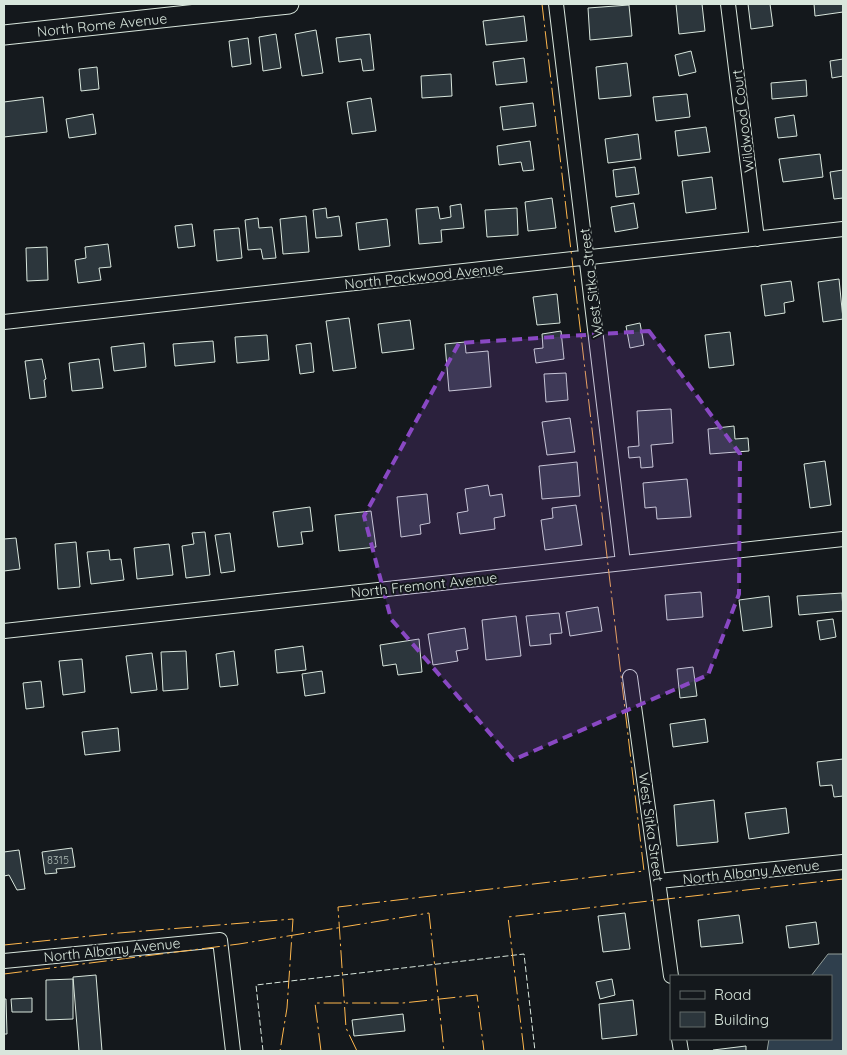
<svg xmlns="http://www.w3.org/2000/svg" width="847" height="1055" viewBox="0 0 847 1055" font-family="Quicksand,sans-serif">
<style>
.water{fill:#2f3f4d;stroke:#939e99}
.building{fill:#2c363c;stroke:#d8e6dc}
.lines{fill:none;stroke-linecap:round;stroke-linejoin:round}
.street-casing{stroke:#d8e6dc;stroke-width:16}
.secondary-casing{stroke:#d8e6dc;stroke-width:21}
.street{stroke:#14181c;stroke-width:14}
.secondary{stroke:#14181c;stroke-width:19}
.fence{stroke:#d8e6dc;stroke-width:1;stroke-dasharray:6 2.5;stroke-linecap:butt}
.power{stroke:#ffb74d;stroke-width:1;stroke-dasharray:18 4 2.5 4;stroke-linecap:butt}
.marked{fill:#8948c3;fill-opacity:0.2;stroke:#8948c3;stroke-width:4;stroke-dasharray:10 6;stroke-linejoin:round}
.labels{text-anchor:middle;stroke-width:4;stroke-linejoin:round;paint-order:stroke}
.number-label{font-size:11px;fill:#adbab4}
.street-label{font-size:14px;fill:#d8e6dc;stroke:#14181c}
</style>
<rect width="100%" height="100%" fill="#14181c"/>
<path class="water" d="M828 954H843V1051H767L769 1039H831V976H811Z"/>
<path class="building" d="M676 4H702L705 31 679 34Z
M748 4H770L773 26 751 29Z
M814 4H843V12L815 16Z
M629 5 632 36 590 40 588 8Z
M524 16 527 41 486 45 483 21Z
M316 30 323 73 302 76 295 34Z
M276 34 281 68 263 71 259 37Z
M370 34 374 70 363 71 361 59 339 62 336 38Z
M248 38 251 64 232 67 229 41Z
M691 51 696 72 679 76 675 55Z
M524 58 527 82 496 85 493 62Z
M843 59V76L832 78 830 61Z
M627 63 631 96 599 99 596 67Z
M97 67 99 89 81 91 79 69Z
M451 74 452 96 422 98 421 76Z
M806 80 807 96 772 99 771 83Z
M687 94 690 117 656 121 653 97Z
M43 97 47 132 4 137V102Z
M371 98 376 131 352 134 347 102Z
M533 103 536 126 503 130 500 107Z
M93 114 96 134 69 138 66 119Z
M794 115 797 136 778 138 775 118Z
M706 127 710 152 678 156 675 131Z
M638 134 641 159 608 163 605 139Z
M530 141 534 170 523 171 521 162 499 165 497 146Z
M820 154 823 177 783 182 779 159Z
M635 167 639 194 616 197 613 170Z
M843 170V198L834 199 830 172Z
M712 177 716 209 686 213 682 181Z
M552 198 556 228 528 231 525 202Z
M634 203 638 228 615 232 611 207Z
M461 204 464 228 441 230 442 242 419 244 416 209 438 207 440 219 451 217 450 206Z
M326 208 327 218 339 216 342 236 316 238 313 210Z
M517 208 518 235 487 237 485 210Z
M306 216 309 252 283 254 280 219Z
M258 218 259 228 272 227 276 258 263 259 261 249 248 250 245 220Z
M387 219 390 246 359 250 356 223Z
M192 224 195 246 178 248 175 226Z
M239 228 242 258 217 261 214 230Z
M108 244 111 267 99 268 101 280 78 283 75 260 86 258 85 247Z
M47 247 48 280 27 281 26 248Z
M839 279 843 319 823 322 818 282Z
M791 281 794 301 784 303 785 313 765 316 761 285Z
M557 294 560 323 537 325 533 297Z
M349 318 356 368 333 371 326 321Z
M410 320 414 349 382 353 378 324Z
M640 323 644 345 630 348 626 326Z
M561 331 564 359 536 363 534 349 543 348 542 334Z
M730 332 734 365 709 368 705 335Z
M267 335 269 360 237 363 235 337Z
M213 341 215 362 175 366 173 344Z
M465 342 466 353 488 351 491 387 449 391 445 344Z
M144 343 146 367 114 371 111 347Z
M311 343 314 372 300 374 296 345Z
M42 359 46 379 44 380 46 397 30 399 25 361Z
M99 359 103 388 72 391 69 363Z
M566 373 568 400 546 402 544 374Z
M671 409 673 443 651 445 653 467 641 468 640 457 629 458 628 447 639 446 637 411Z
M570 418 575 452 547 455 542 422Z
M734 426 735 439 748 438 749 451 710 454 708 429Z
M825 461 831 505 810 508 804 464Z
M577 462 580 496 542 499 539 466Z
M687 479 691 517 657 519 656 507 645 508 643 483Z
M488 485 490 496 502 494 505 516 494 518 495 529 460 534 457 513 468 511 465 489Z
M427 494 430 523 420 525 421 534 401 537 397 497Z
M576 505 582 545 545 550 541 520 553 518 552 508Z
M310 507 313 531 301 532 303 544 278 547 273 512Z
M371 511 376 547 339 551 335 515Z
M205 532 210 575 186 578 182 546 194 544 192 533Z
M230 533 235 571 221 573 215 535Z
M16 538 20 569 4 571V539Z
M76 542 80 587 58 589 55 544Z
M169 544 173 575 137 579 134 548Z
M109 550 110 560 121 559 124 580 91 584 87 552Z
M701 592 703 617 667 620 665 595Z
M842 593 843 611 799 615 797 596Z
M769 596 772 627 743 631 739 600Z
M598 607 602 631 570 636 566 612Z
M559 613 562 633 550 634 551 644 530 646 526 616Z
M516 616 521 656 486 660 482 620Z
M833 619 836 637 820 640 817 621Z
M465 628 468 649 456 651 458 661 433 665 428 634Z
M419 639 422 672 398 675 396 664 383 666 380 645Z
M303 646 306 670 277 673 275 650Z
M186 651 188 689 163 691 161 652Z
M234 651 238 685 220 687 216 654Z
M152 653 157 690 131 693 126 656Z
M82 659 85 692 63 695 59 661Z
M693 667 697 696 680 698 677 669Z
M322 671 325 693 305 696 302 674Z
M41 681 44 707 26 709 23 683Z
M705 719 708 742 673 747 670 724Z
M118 728 120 751 85 755 82 732Z
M843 759V796L834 797 832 785 820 786 817 762Z
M714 800 718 842 677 846 674 805Z
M786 808 789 833 749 839 745 813Z
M72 848 75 867 56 869 57 873 45 874 42 852Z
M19 850 25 889 17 890 9 875 4 876V852Z
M625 913 630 949 603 952 598 916Z
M739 915 743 943 701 947 698 920Z
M816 922 819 944 789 948 786 926Z
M96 975 102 1051H79L73 977Z
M73 979V1019L46 1020V980Z
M612 979 615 995 600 999 596 982Z
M32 998V1012H12L11 999Z
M4 999H6L7 1034H4Z
M633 1000 637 1035 602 1039 599 1004Z
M403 1014 405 1031 354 1036 352 1020Z
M746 1046V1051H713V1050Z"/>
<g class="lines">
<g class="street-casing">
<path id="street" d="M556 4 623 563
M728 4 757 239
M4 322 843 229
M4 631 843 539
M630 677 671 976
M659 881 843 862
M4 961 220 940 233 1051
M679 1039 681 1051"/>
</g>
<g class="secondary-casing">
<path id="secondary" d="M4 35 289 4"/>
</g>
<use href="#street" class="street"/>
<use href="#secondary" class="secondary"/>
<path class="fence" d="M263 1051 256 985 524 954 535 1051"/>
<path class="power" d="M4 945 119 933 293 919 287 1008 280 1051
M4 974 239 944 429 913 444 1051
M321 1051 315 1003H403L477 995 484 1051
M357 1051 346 1028 338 907 644 871 542 4
M524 1051 508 917 843 879"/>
</g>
<path class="marked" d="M649 331 740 454 739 594 708 675 513 760 391 619 364 516 459 343Z"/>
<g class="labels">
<g class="number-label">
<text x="58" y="864">8315</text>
</g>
<g class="street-label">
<text transform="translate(102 25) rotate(-6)" y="5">North Rome Avenue</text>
<text transform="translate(743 121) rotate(-97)" y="5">Wildwood Court</text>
<text transform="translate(424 276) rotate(-6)" y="5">North Packwood Avenue</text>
<text transform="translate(591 283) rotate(-97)" y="5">West Sitka Street</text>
<text transform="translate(424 585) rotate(-6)" y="5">North Fremont Avenue</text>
<text transform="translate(651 827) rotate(82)" y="5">West Sitka Street</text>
<text transform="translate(751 872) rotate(-6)" y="5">North Albany Avenue</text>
<text transform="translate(112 950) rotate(-6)" y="5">North Albany Avenue</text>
</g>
</g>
<rect width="847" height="1055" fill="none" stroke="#d8e6dc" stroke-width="10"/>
<rect x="670" y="975" width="162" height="65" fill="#14181c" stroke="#626a69"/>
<rect x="680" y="991" width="25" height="8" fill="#14181c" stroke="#626a69"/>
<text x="714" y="1000" font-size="15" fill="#d8e6dc">Road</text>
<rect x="680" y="1012" width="25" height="15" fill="#2c363c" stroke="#626a69"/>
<text x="714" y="1025" font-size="15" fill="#d8e6dc">Building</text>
</svg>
